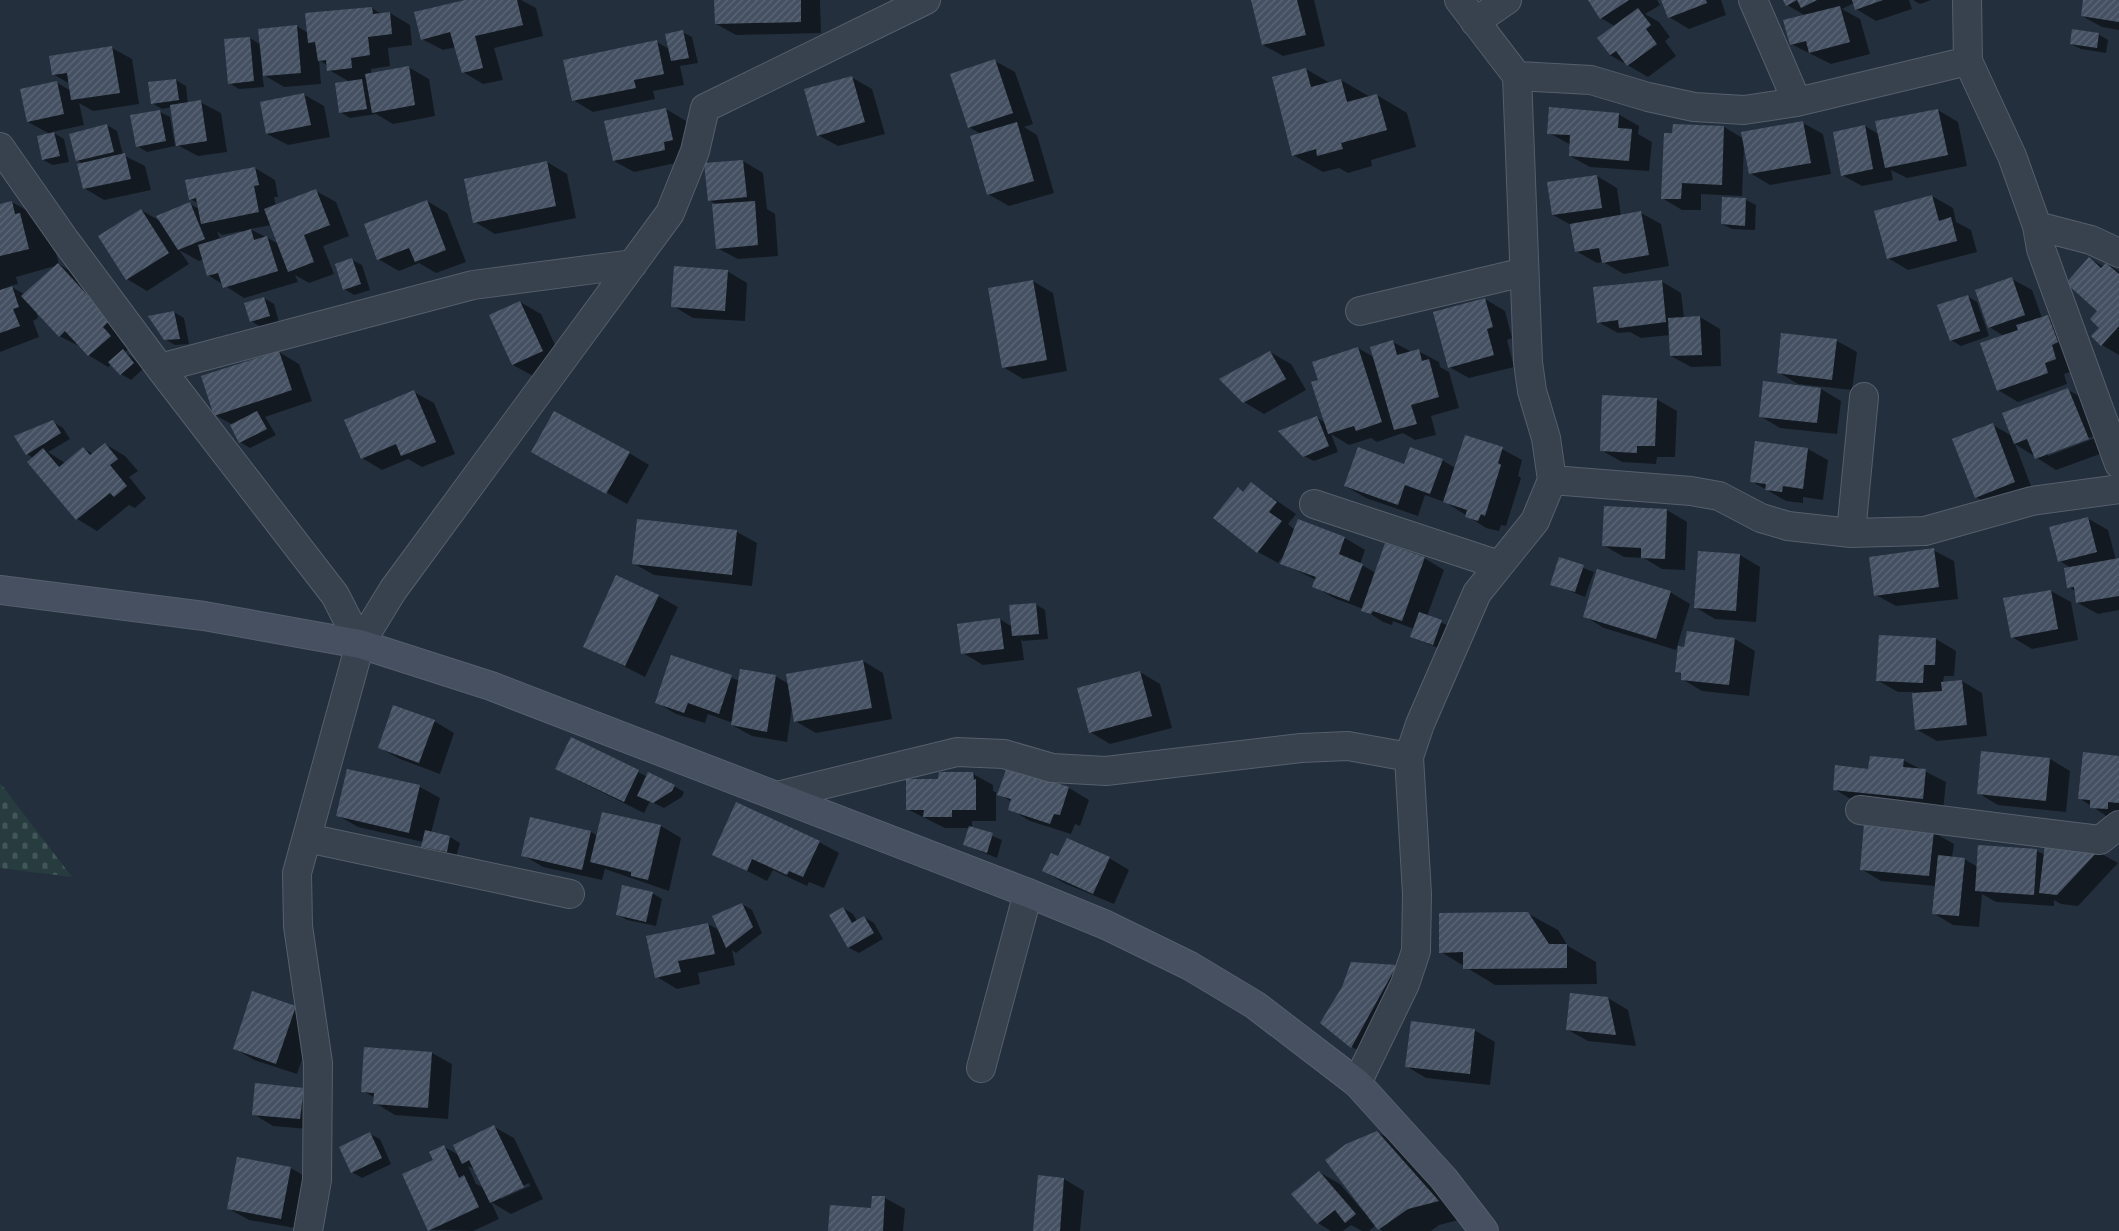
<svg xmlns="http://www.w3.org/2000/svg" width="2119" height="1231" viewBox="0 0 2119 1231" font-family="Montserrat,sans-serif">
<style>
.cemetery{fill:url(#cemetery-stones)}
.shadow{fill:#0007;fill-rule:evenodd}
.building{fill:url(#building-hatch)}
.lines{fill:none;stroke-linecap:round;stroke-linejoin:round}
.street-casing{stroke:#565f6c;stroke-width:30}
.secondary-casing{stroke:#565f6c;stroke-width:30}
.street{stroke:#38414e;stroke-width:28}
.secondary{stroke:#465061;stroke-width:28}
</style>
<defs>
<pattern id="cemetery-stones" width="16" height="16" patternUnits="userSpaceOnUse" patternTransform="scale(1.25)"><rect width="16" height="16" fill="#263c3f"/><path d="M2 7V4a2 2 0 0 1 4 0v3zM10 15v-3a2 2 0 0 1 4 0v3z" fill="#435659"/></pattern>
<pattern id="building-hatch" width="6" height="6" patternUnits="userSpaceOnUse" patternTransform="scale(1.25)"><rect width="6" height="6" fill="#455162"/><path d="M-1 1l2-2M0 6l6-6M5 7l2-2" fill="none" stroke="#5d6877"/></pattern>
</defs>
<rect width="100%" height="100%" fill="#242f3e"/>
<path class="cemetery" d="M0 783 72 877 0 868Z"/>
<path class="shadow" d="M470 0H521L536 8 543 36 494 48 503 80 483 84 463 72 456 47 443 50 422 39Z
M716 0H820L821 33 736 35 716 24Z
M1252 0H1314L1325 46 1283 56 1263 45Z
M1589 0H1657L1660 5 1645 14 1659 22 1670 37 1665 41 1676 56 1648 77 1610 55 1616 27 1601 18Z
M1662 0H1721L1726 15 1689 29 1669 17Z
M1784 0H1909L1912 9 1876 21 1856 9 1854 3 1842 9 1860 19 1870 54 1831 64 1791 44 1806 16 1787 5Z
M1913 0H1931L1920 4Z
M2085 0H2119V30L2102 27 2082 16Z
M372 8 381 14 390 13 410 25 412 45 388 48 390 66 371 69V74L408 67 429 79 435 116 393 124 376 114 350 118 340 112 350 82 329 70 328 66 319 60 321 84 284 87 262 74 264 87 239 89 229 83 250 38 261 45 297 26 308 33Z
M682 32 692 37 698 63 680 66 684 85 653 91 655 99 593 112 573 100 657 42 669 49Z
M2098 34 2108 40 2106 53 2081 49 2071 44Z
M112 48 132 59 139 104 93 111 79 103 84 125 52 132 64 139 69 162 53 165 43 160 50 134 28 122 56 82 71 91 70 84 53 74Z
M995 61 1015 72 1033 124 1024 127 1037 135 1054 193 1009 206 988 194 981 134 969 127Z
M1306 69 1330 83 1341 80 1370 97 1377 95 1407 113 1416 147 1371 160 1372 166 1348 173 1339 168 1323 172 1293 155Z
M851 77 872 89 885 134 838 146 818 135Z
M176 80 186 86 188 104 200 102 221 113 227 152 198 156 177 145 172 107 162 109 152 103Z
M303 94 324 106 330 137 288 145 267 134Z
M666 109 686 121 692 151 685 161 634 172 614 161Z
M1938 110 1958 122 1967 166 1907 178 1891 170 1893 180 1862 186 1842 175 1865 126 1880 135Z
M160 112 170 117 175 146 147 152 137 146Z
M1618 114 1639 126 1638 134 1652 142 1649 171 1590 167 1570 156 1571 145 1549 133Z
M1803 123 1823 134 1831 174 1770 185 1750 173 1744 144 1742 196 1701 194V210H1682L1662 198 1724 127 1744 139Z
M107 125 117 131 123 155 145 166 151 190 104 200 84 188 83 164 77 160Z
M743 161 763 173 767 209 775 214 778 256 738 259 717 248 718 205 709 200Z
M547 162 567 174 576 218 495 234 475 222Z
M255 168 275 180 278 197H274L276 206 316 191 336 202 349 236 323 246 334 274 309 283 295 275 298 282 244 298 208 275 204 259 199 261 179 250 189 264 147 291 127 279 99 237 141 210 160 221 190 204 199 209 198 203 190 199ZM272 225 279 244 250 229ZM217 231 222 235 242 231 243 232 220 239Z
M1597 176 1617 188 1621 216 1641 213 1661 224 1669 266 1624 274 1603 262 1597 263 1576 251 1571 225 1553 215Z
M1932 196 1953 208 1956 222 1971 230 1977 252 1908 270 1888 258Z
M1723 198 1746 200 1756 205 1755 230 1732 229 1722 224Z
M427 201 447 213 466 262 436 273 419 263 399 271 378 259Z
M12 202 42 219 50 231 59 264 78 276 130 348 125 352 132 357 143 369 131 380 121 374 112 364 108 367 88 355 81 347 59 336 36 310 38 318 33 321 39 337 0 352V205ZM55 266 24 294 10 286 18 284 16 277Z
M2089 258 2104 267 2107 264 2119 271V355L2102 345 2099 311Z
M352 260 362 265 370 290 354 295 344 289Z
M727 271 747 283 745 321 693 318 673 306Z
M2012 279 2032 290 2042 318 2048 316 2068 328 2076 370 2064 374 2067 384 2018 402 1998 390 2004 336 1989 327Z
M1033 281 1053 293 1067 371 1023 379 1003 367Z
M1661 281 1681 293 1684 318 1700 317 1720 329 1721 366 1691 367 1671 356 1670 335 1641 338 1630 332 1618 333 1598 322Z
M1967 296 1977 302 1989 336 1961 346 1951 340Z
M264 298 274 304 279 322 261 327 251 321Z
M1485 299 1505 311 1512 338 1507 340 1514 367 1469 378 1449 367Z
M520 302 541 314 563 363 533 376 513 365Z
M174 312 184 318 189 344 175 345 165 339Z
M1783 334 1837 341 1857 352 1852 390 1798 384 1778 372Z
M1393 342 1412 352 1418 351 1439 362 1440 367 1449 372 1459 408 1431 416 1436 435 1415 440 1403 433 1377 442 1371 438 1349 445 1331 434 1338 452 1314 461 1304 456 1317 418 1326 423 1319 381 1358 348 1375 358Z
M279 352 299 364 312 401 265 417 276 435 250 448 240 442 233 425 215 415Z
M1270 352 1291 364 1306 390 1264 414 1244 402Z
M1821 389 1841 401 1837 434 1780 428 1760 416Z
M2068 390 2089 401 2108 451 2056 470 2015 444 2034 494 1996 509 1976 497 1993 425 2012 436ZM2094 436 2095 438 2048 456V453Z
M414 392 434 403 455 454 422 467 408 459 382 470 362 458Z
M1656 399 1677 411 1675 457H1657L1656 464 1622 462 1601 450Z
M53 422 63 428 70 439 48 452 65 463 83 448 93 454 105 444 125 456 138 471 129 477 146 498 135 508 129 505 97 531 77 519 28 462 33 458 27 454Z
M1502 449 1522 460 1518 476 1521 478 1506 526 1501 525 1499 531 1486 528 1447 503 1425 495 1418 516 1366 498 1345 486 1404 466 1442 460 1455 468Z
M1808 449 1828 460 1823 500 1803 497V503L1786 501 1751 481Z
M533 451 629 453 649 465 627 504Z
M1251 483 1296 514 1288 524 1295 530 1299 521 1345 538 1365 550 1360 564 1376 573 1424 558 1444 570 1427 616 1451 627 1443 650 1411 637 1414 629 1393 621 1392 625 1383 622 1363 609 1334 598 1314 586 1316 580 1282 563 1284 555 1278 563 1258 552 1244 492Z
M1667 510 1687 522 1685 570 1662 569 1644 558 1624 557 1603 545Z
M2087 518 2108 530 2116 560 2119 559V610L2098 614 2078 603 2076 592 2069 587 2071 568 2060 561Z
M737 532 757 543 752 586 654 575 633 563Z
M1933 550 1954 561 1958 599 1896 606 1876 595Z
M1699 553 1740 555 1760 567 1756 622 1715 619 1695 607Z
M1560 559 1594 572 1585 597 1552 584Z
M2051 591 2071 602 2078 640 2032 649 2012 637Z
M1670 592 1690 604 1676 650 1604 628 1584 616Z
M658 596 678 607 645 677 584 646Z
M1035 604 1045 610 1048 639 1023 641 1021 639 1024 660 983 665 963 653 1000 619 1012 627Z
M1735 639 1755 651 1749 696 1702 691 1682 679V675L1676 672 1685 649Z
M1936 639 1956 651 1954 676H1944L1943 683 1962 681 1982 693 1987 736 1937 741 1916 729 1913 692H1898L1877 680Z
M672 656 740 681 775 676 789 684 863 661 883 673 892 719 816 733 795 721 792 707 787 742 752 736 732 725 733 723 708 714 705 723 676 714 656 702Z
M1140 672 1160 684 1172 728 1110 744 1090 732Z
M434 721 454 733 440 774 400 759 380 748Z
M571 739 648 777 674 786 684 792 682 797 664 808 650 801 644 813 577 780 557 769Z
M2119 757V820L2111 819 2079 798Z
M2050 759 2070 771 2066 812 1998 805 1978 793Z
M1903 760 1946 782 1943 810 1854 801 1834 789 1869 770Z
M1007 768 1069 788 1089 800 1080 826 1075 824 1071 834 1030 821 1010 809 1012 802 999 794Z
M973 774 993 785V791L996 792V821H972V828L1002 840 997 858 964 845 969 828H945L907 809 940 781Z
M420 787 440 798 431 833 450 837 460 843 456 857 432 852 423 846V842L358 827 337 815Z
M661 826 681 838 669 891 605 869 602 880 543 867 523 855 591 832 598 836Z
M1933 832 1954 844 1952 857 1964 859 1978 867 1979 847 2037 851 2045 855 2098 852 2118 863 2078 906 2061 904 2054 900V906L1996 902 1982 894 1979 927 1953 925 1933 913 1936 886 1881 881 1861 869Z
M819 842 839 853 824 888 809 882 807 886 773 870 767 881 714 854Z
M1059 858H1109L1129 870 1114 904 1064 883 1044 871Z
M652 893 662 899 656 926 627 920 617 914Z
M742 904 752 910 762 933 736 953 732 950 735 965 698 973 700 984 677 989 657 977 708 924 719 930Z
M843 908 853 914 857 921 864 917 874 923 883 939 859 953 849 948 830 915Z
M1527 913 1558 930 1568 946 1596 962 1597 984 1495 985 1441 952Z
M1352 963 1397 966 1372 1059 1352 1047 1322 1023 1343 988Z
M1608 998 1628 1010 1636 1046 1588 1041 1568 1030Z
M296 1007 316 1018 297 1074 254 1060 234 1048Z
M1474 1030 1495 1042 1490 1085 1426 1078 1406 1066Z
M432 1053 452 1064 448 1119 395 1115 375 1103V1098L363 1091Z
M304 1089 324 1101 320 1130 273 1126 253 1114Z
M494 1127 514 1138 543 1199 511 1214 491 1202 499 1219 473 1231 430 1230 403 1175 435 1160 444 1147 459 1155ZM468 1166 476 1170 484 1188 476 1184ZM529 1183 530 1186 501 1199V1196Z
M1377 1132 1407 1149 1467 1218 1439 1225 1431 1231H1382L1376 1225 1369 1231H1362L1351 1225 1343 1231H1331L1318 1223 1293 1194 1319 1172 1340 1184 1364 1212Z
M370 1134 380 1139 391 1164 362 1178 352 1172Z
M291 1168 311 1180 301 1229 249 1220 229 1209Z
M1064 1179 1084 1191 1080 1231H1034Z
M885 1198 905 1209 903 1231H829L872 1210Z"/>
<path class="building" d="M465 0H517L523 25 475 36 483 68 462 73 450 32 421 40 414 12Z
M714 0H801V22L715 24Z
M1251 0H1297L1306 35 1262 45Z
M1588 0H1629L1600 19Z
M1661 0H1706L1707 3 1668 18Z
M1783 0H1797L1786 6Z
M1797 0H1817L1801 8Z
M1852 0H1883L1855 10Z
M2083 0H2119V22L2081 16Z
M1840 6 1850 42 1809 53 1806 41 1790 45 1783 20Z
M372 7 373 14 390 12 392 34 368 37 370 55 351 58 352 68 327 71 326 60 318 61 315 42 308 43 305 13Z
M1638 8 1651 25 1646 29 1657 44 1627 66 1616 51 1610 55 1597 38Z
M297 25 301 73 263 76 258 29Z
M2072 29 2099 33 2097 48 2070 44Z
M683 30 689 58 671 61 665 34Z
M250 37 254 81 228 84 224 39Z
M657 40 664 74 634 80 636 88 572 101 563 60Z
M112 46 120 93 71 100 67 73 52 75 49 56Z
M995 59 1013 113 968 128 950 74Z
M409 66 415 105 372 113 365 74Z
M1306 68 1311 87 1341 79 1347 102 1377 94 1387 130 1341 143 1343 149 1317 156 1316 149 1292 156 1272 77Z
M852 76 865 122 817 136 804 89Z
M176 79 179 100 151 104 148 82Z
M362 79 367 109 339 113 335 83Z
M57 81 64 114 27 122 20 89Z
M304 93 311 125 266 134 260 102Z
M201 100 207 141 176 146 170 105Z
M1549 107 1619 113 1618 128 1632 129 1629 161 1569 156 1570 135 1547 134Z
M666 108 673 140 664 142 665 150 613 161 604 121Z
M1938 109 1948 155 1885 168 1875 121Z
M160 110 166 141 136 147 130 115Z
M1803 121 1811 163 1749 174 1741 132Z
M1017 122 1034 181 987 195 970 136Z
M107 124 114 152 76 161 69 134Z
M1673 124 1724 126 1722 185 1682 183 1681 199H1661L1664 133H1672Z
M1865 125 1873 169 1841 176 1833 132Z
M54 132 60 156 42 160 37 136Z
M125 153 131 179 83 189 77 164Z
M743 160 747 197 708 201 704 163Z
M547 161 556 206 473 223 464 179Z
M255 167 259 185 254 186 259 212 201 224 196 198 189 200 185 180Z
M1597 175 1602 208 1552 215 1547 182Z
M316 189 330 225 304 235 314 262 288 272 264 209Z
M1932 195 1939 221 1951 217 1957 241 1887 259 1874 211Z
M1722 197 1746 198 1745 226 1721 224Z
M427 200 446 250 415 262 409 248 377 260 364 224Z
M12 201 15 214 20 213 29 249 0 256V204Z
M755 201 758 245 716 249 712 204Z
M190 202 205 239 178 250 156 216Z
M141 209 169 253 126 280 98 236Z
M1641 211 1649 255 1602 263 1599 248 1575 252 1570 224Z
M251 229 254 240 267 236 278 271 223 288 218 273 207 276 198 245Z
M2089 257 2101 268 2106 263 2119 274V326L2101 346 2091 336 2099 328 2090 319 2097 311 2066 283Z
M352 258 361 284 343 290 335 264Z
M58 263 110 320 103 327 111 336 88 356 65 331 59 337 21 296Z
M674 266 728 270 725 311 671 307Z
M2012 277 2025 315 1988 328 1975 290Z
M1033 280 1047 360 1002 368 988 288Z
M1662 280 1666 322 1619 328 1618 320 1597 323 1593 287Z
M12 286 19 307 13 309 20 326 0 333V290Z
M1968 295 1980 331 1950 341 1937 305Z
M264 297 270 316 250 322 244 303Z
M1485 298 1493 327 1487 329 1494 355 1448 368 1433 312Z
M520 301 543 351 512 365 489 315Z
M174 311 180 339 164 340 148 316Z
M2048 315 2058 342 2052 345 2056 359 2045 363 2048 373 1997 391 1980 343 2018 330 2016 325Z
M1700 316 1702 355 1670 356 1668 318Z
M1781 333 1837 339 1832 380 1777 373Z
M1393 340 1397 355 1419 349 1422 361 1429 359 1439 397 1411 405 1417 424 1394 430 1370 347Z
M1358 347 1382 422 1356 431 1354 426 1328 434 1311 382 1318 380 1312 362Z
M123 349 134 363 120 375 108 362Z
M279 351 292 390 214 416 201 376Z
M1270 351 1286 379 1243 403 1219 379Z
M1763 381 1821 388 1817 423 1759 417Z
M2068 388 2089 439 2035 459 2027 439 2014 444 2002 413Z
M414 390 436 442 401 456 396 444 361 459 344 420Z
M1602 395 1657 398 1655 446H1637V453L1600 451Z
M257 411 267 429 239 443 230 425Z
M554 411 630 452 606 494 531 452Z
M1317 416 1329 446 1303 457 1278 431Z
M53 420 61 433 26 455 14 436Z
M1993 423 2015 482 1975 498 1952 439Z
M1465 435 1503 447 1498 463 1501 465 1485 516 1481 514 1478 521 1465 517 1467 510 1443 502Z
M1755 441 1808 448 1803 489 1783 486 1782 492 1765 490 1766 484 1750 482Z
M105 443 118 459 110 465 127 486 114 497 110 493 76 520 27 462 43 448 59 467 83 447 90 455Z
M1358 447 1404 464 1410 447 1443 459 1430 494 1405 485 1398 505 1344 486Z
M1251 482 1277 502 1269 512 1282 521 1257 553 1213 518 1238 487 1243 492Z
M1604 506 1667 509 1665 559 1641 558V548L1602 546Z
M2088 517 2097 552 2058 562 2049 527Z
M637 519 737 530 732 575 632 564Z
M1298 519 1345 537 1339 554 1363 564 1349 601 1312 587 1316 577 1280 564Z
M1385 543 1425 557 1402 621 1373 611 1371 614 1361 611Z
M1934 548 1939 587 1874 596 1869 557Z
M1698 551 1740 554 1736 611 1694 608Z
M1559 557 1584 565 1575 592 1550 585Z
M2119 558V596L2076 603 2074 587 2067 588 2064 568Z
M1597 569 1671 591 1656 639 1583 617Z
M616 575 659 595 625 666 583 647Z
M2051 590 2058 629 2011 638 2003 598Z
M1036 603 1039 634 1012 636 1009 605Z
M1419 612 1442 620 1433 645 1410 637Z
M1000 618 1004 649 961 654 957 624Z
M1687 631 1735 638 1729 685 1681 680V673L1675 672 1678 646 1684 647Z
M1879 635 1936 638 1935 665H1924L1923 683 1876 681Z
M671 655 732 675 719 714 688 703 684 713 655 703Z
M863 660 872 708 794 722 786 674Z
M740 669 776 675 767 732 731 725Z
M1140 671 1152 716 1089 733 1077 688Z
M1962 680 1967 725 1915 730 1912 693 1942 691 1941 682Z
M393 705 435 720 419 763 378 748Z
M571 737 639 770 624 802 555 769Z
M1981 751 2050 758 2046 801 1977 794Z
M2083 752 2119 756V803L2108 802V809L2090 808V800L2078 799Z
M1870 756 1904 759 1903 767 1926 769 1923 799 1833 790 1835 765 1868 769Z
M1007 767 1069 787 1060 815 1054 814 1050 824 1008 810 1011 799 997 795Z
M347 769 420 785 409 833 336 816Z
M648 772 675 785 672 791 653 803 637 796Z
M939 772H973L974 780 976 779V810H952V817H923L924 810H906V779H938Z
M736 802 820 841 803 877 789 871 787 875 752 859 747 871 712 855Z
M602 812 661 825 648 880 631 876V872L590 862Z
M530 817 591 831 582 870 521 856Z
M1864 824 1934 831 1929 876 1860 870Z
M969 826 993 833 987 853 963 845Z
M425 830 450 836 447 852 421 847Z
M1067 838 1110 857 1093 894 1042 871 1051 853 1058 856Z
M2045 844 2099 850 2057 895 2039 893Z
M1978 845 2037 849 2034 895 1975 891Z
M1938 855 1965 858 1959 916 1932 914Z
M622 885 653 892 646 922 616 915Z
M742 903 753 927 726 948 712 916Z
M843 907 852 923 864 916 874 933 848 948 829 915Z
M1528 912 1549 944H1567V968L1463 969V952L1439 953V913Z
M708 923 715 954 678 961 681 972 655 978 646 936Z
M1351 962 1397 965 1351 1048 1320 1023 1342 987Z
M252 991 296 1006 276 1064 233 1049Z
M1570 993 1608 997 1616 1035 1566 1030Z
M1411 1021 1475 1029 1470 1074 1405 1067Z
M364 1047 432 1052 428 1108 373 1104 374 1093 361 1092Z
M255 1083 304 1088 300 1119 252 1115Z
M494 1125 524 1187 490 1203 469 1160 462 1164 453 1145Z
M1377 1131 1439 1201 1408 1209 1378 1230 1325 1160 1346 1144Z
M370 1132 382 1158 351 1173 339 1147Z
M444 1145 459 1178 464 1175 479 1207 428 1231 402 1174 433 1160 429 1152Z
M237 1157 291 1167 281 1219 227 1209Z
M1319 1171 1356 1214 1345 1223 1335 1210 1317 1224 1291 1194Z
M1038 1175 1064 1178 1060 1231H1033Z
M872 1196H885L883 1231H828L830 1205 871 1208Z"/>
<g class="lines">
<g class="street-casing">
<path id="street" d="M1753 0 1797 102
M1967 0 1968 61 2012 156 2037 226 2041 249 2119 464
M1475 22 1507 0
M1517 76 1591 80 1648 97 1694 107 1744 110 1797 102 1968 61
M0 147 65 240 160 368 335 595 360 644
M2037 226 2091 240 2119 253
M1360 311 1524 272
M160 368 473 285 633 264
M1552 480 1691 491 1719 496 1761 518 1788 526 1851 533 1925 531 2032 501 2119 489
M1314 504 1499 565
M1851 533 1864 397
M777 796 957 752 1004 754 1052 768 1106 771 1301 748 1348 746 1409 757
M1860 810 2100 840 2119 825
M307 838 570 894
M981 1068 1028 893
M1357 1083 1405 984 1416 951 1417 894 1409 757 1420 724 1477 593 1535 521 1552 480 1546 438 1532 391 1528 362 1517 76 1459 0
M308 1231 317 1180 318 1063 298 926 297 873 360 644 393 590 670 213 695 151 705 108 926 0"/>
</g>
<g class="secondary-casing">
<path id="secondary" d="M0 590 204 616 360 644 491 686 1028 893 1106 925 1190 966 1255 1005 1357 1083 1444 1179 1484 1231"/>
</g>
<use href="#street" class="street"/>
<use href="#secondary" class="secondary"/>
</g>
</svg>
